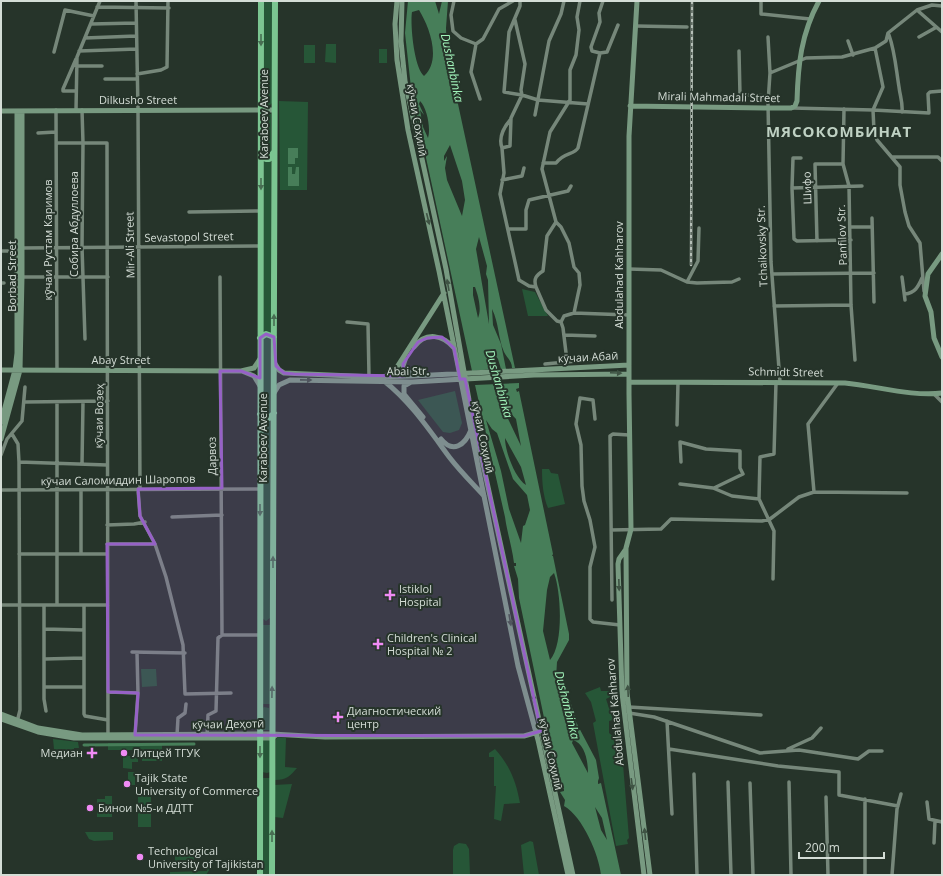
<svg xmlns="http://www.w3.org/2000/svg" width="943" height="876" viewBox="0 0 943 876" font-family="'Open Sans',sans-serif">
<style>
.green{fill:#265637}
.water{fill:#477e59;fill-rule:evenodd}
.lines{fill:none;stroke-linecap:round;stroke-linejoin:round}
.canal{stroke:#477e59;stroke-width:3}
.street{stroke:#76877a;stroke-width:3.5}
.secondary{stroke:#789a81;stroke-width:5}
.highway{stroke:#7bc591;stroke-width:6}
.rail-casing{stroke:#b5bfb7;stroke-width:2.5}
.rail{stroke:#26342a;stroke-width:1;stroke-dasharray:3;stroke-linecap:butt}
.oneway{fill:#486e53}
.oneway2{fill:#3f5344}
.marked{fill:#9661c6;fill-opacity:0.2;stroke:#9661c6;stroke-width:3;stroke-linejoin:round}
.poi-dot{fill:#f08bf5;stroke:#26342a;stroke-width:1.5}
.labels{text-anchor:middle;stroke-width:4;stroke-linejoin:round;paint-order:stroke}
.street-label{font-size:11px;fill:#d4ddd6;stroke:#26342a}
.poi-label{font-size:11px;fill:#d4ddd6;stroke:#26342a;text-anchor:start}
.water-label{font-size:12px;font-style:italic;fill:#a1f3ba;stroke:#26342a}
.district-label{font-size:15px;font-weight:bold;letter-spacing:1px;fill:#bfd1c3;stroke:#26342a}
</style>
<rect width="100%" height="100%" fill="#26342a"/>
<path class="green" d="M263 1H272V103L270 105H264Z
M326 44H336V63L325 62Z
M304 45H315V63H304Z
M379 49H387V63H379Z
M279 101 308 102 307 190H280Z
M263 114H271V153L268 156 263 154Z
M264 160H271V333H263Z
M522 289 535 292 548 316H528Z
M267 337 271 338 270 414 268 415 263 414V339Z
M455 391 462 423 459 430 450 433 443 432 418 400Z
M263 419H270V618L266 621 262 618Z
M542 469H549L551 473 558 474 565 504 548 508C543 496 542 482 542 469Z
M263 625H270V704H262Z
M141 669H156L157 686 142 687Z
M600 687 601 691H612V696L606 699 613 720 609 721V733L615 738 620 747V737L622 736 624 755 623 764 629 838 627 840 628 844 616 846 593 723 596 721 591 702 585 693Z
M264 707 269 708 270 730H262V709Z
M278 737 286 738 285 767 297 768C290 776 287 780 275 780L276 739Z
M53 739 78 742 79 748H74V757H60V750L54 749Z
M262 740H270V772L267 773 262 772Z
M108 743 162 744V761H142V750H108Z
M495 749C510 766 516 781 520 803L504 804 501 821 494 819 496 786H494V757H489V753Z
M123 756H138V762H132V769L123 768Z
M128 772H135V785H128Z
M262 778H270L269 875H262Z
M292 784 283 818 274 817V785Z
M138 793H151V827H138Z
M105 796H112V817H97V799H105Z
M85 832H113V840L94 841 89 839Z
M530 841 533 842 539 875H524L521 845Z
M459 843 466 844 469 849 470 875H453V850L454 846Z
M175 854H194V862H175Z
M207 864H213L206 875H170V872L207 871Z"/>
<path class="water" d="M408 1H435L439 14 442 1H448L446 28 447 53 515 368H512C512 361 507 358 504 352 498 338 499 323 492 309L493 325 501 344 506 369H501L498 359 491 349 489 358 493 369 472 371 411 88 405 33ZM419 10C429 26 442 60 424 76 414 68 410 24 412 12ZM420 101C427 108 431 128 428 138L423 127 420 110 424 115 419 104ZM450 145 462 181 465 200 462 216 447 180 445 168 447 156 444 161V156ZM479 237 487 266 486 274 488 280 489 324 476 249ZM473 287H475C478 295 482 309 478 318L473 295Z
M288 148H298V158H295V164H288Z
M288 167H292V174H295L296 167H299V186H288Z
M519 383V388L516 389 517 392 519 391 553 554 552 556H553L569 634V640L557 662 556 678 561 691 570 700 576 722 596 760 599 778 598 781V784L601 783 621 875H601C599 855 583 817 564 806L565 800 560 792 564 791V789L562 788 556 775 519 598 518 579 514 566H516V563H514C512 547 507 532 505 517L475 385ZM500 402 516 419 521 446ZM486 420 492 429 497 433 513 479 527 495 530 510 525 525 523 526 521 543 509 509 501 471ZM505 438 521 467 526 485C515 478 505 451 505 438ZM554 573C561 591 564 644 550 660L543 631 547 590 550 577ZM573 740C585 744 588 761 588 773L572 743ZM595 807 602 818 607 840 601 830Z"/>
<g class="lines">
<path class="canal" d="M84 745 194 744"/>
<path class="street" d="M136 1 138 110 140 489
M454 1 451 15 453 31 461 38 476 44
M520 1V6L509 32 504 92 522 95 538 100 588 104
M761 1V14L810 19
M97 7 169 8
M917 10 942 32
M515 20 525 64 521 90 522 95 511 118 510 146 502 148 504 173 500 194 519 280 529 286 536 287 546 310 557 321 561 322 564 316 574 313 629 315
M91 24 136 23
M636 26 687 27
M889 35C895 52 896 69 899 87 900 96 903 103 902 112
M768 37 770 73
M919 37 935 28
M85 38 136 36
M848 41 853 55
M79 51 137 49
M739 51 740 95 768 96
M54 52 65 10 94 16
M600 53 592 51 591 47 600 22 599 13 603 1
M76 59 63 89V91H76
M76 66H102
M137 74 161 70 167 67 168 1
M105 79H137
M480 99 471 72 476 44 483 39 499 9 513 1
M792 108 873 110 883 87 875 48 886 41 888 33 917 10 932 5 942 6
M844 109 843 164 849 186 851 305 855 360
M56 110 57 370
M76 110 77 57 100 1
M82 110 83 143 82 247 85 339
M535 115 549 41 561 14 564 1
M38 133 56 132
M57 143H107L108 737
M502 148C498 137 504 127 511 119
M892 157H938L942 161
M801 158H793L792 188 794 239 797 241 851 240
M543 163H556C564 152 574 155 578 148L600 53 607 52 618 25
M502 180 522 176 524 168
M792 188 862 186
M189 212 261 211
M872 218 874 302
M851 227H872
M508 229H526V210L529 200 568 191 571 186
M817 241 815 164H843
M22 248 261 246
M1 251H17
M629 269 661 270 687 282 697 283 732 282 739 279
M772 274 874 273
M22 277H108
M220 277 222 635
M902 277 905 300
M687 282 698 261 699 228
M1 283H4
M536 287C533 278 537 275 543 271L547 236 556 222
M924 291 920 243 909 226 905 212 900 185V167L877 140 874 131 873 110 929 113 928 94 930 92 942 91
M905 294C915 293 918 287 922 278
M774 306 851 305
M574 313 580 285 579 273 574 267 569 243 561 227 556 222 542 169 550 132 570 100V70L576 55 579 30 577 17 580 1
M347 322 368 324 369 376
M561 322 563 328 567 361
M564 335 595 336
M545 364 598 359
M780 382 771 262 768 103 770 73 806 58 842 57 875 48
M934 394 942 402
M25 402 108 401
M595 419 593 400 580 398 576 424 581 445 582 486 584 501 590 520 595 547 590 567V619L593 622 620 625
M677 425 678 382
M12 434 18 444 19 462 20 710 17 722
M1 455 7 439 22 421 25 387
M19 462 107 465
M681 462 680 442 706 449 740 451V468L743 474 714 488
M82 464 83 402
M680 484 713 488 732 496 759 499 774 531 773 579
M138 489 140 516 155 544 166 577 183 645 185 694 231 693
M1 490 260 489
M814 492 808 424 838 383
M759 499 760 457 774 454 776 382
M172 517 222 515
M107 525 134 524 145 522
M611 530 661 529 671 519 762 521 770 519 799 497 814 492 907 493
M107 544H155
M19 554H107
M81 554V490
M612 600 610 436 613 434 629 435
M57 604V402
M1 605H108
M44 605V699L46 711
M84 605V714L85 716 108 720
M44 629 84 630
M132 652 185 653
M45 659 83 658
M44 687H84
M108 692 138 693 137 653
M629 707 761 715
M629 713 654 717 760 753 799 750 858 759 869 751H882
M667 721 672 814
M135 735 138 693
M177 735 178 718 185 713 186 704
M207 736 208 715 216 711 218 638 222 635H260
M669 749 778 766 839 772V795L898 806
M788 749 812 738 821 728
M694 774 697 875
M728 782 731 875
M789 782 791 875
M750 783 753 875
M826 797 828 875
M865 799V875
M927 802 929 819 942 822
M934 843 935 821
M892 875 897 809 901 794"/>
<path class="secondary" d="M397 1 395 24 397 60 408 130 439 271 518 666 538 740 568 875
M402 1 401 41 405 81 446 269 469 400 573 875
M637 1 629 136V394L631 529 626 548 627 693 650 875
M630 106 768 108H791L795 106 797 101C798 65 801 34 819 1
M1 111 274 110
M942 254 928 274 925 296 931 312 934 338 942 357
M414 347C426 331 443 335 454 348
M405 360 403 366 412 375
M274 362 279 370 284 373 375 377 413 376 629 365
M1 370 241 371 254 368 260 359
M242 371 254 376 260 386
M387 375 397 367 444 293
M384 381C410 401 430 431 450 458 460 471 473 484 484 496
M411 382 404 386V394L423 417
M629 382 845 383C876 386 913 397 942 393
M274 393 279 385 290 380 412 382 534 375 629 374
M1 422 15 370 17 353V111
M1 439 20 370 22 277V111
M441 439C453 454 465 445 471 430
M626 549 619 559 618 564 622 693 644 875
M1 714 38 728 82 735 272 734 325 737 524 736 538 732
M1 719 38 732 74 738H272L275 736"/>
<path class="highway" d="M261 153 266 159H269L274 152
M260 338 266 334 274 337
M260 414 269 418 274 413
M260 875 261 1
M272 875 275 1"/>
<g class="rail-casing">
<path id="rail" d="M691 265 692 1"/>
</g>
<use href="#rail" class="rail"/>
</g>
<defs><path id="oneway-solid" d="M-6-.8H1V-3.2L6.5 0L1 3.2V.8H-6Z"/></defs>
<g class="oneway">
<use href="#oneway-solid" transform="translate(261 40) rotate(90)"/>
<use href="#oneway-solid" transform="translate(261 184) rotate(90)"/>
<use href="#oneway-solid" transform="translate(274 320) rotate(-90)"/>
<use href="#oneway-solid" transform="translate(260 510) rotate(90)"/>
<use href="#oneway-solid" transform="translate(273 562) rotate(-90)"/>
<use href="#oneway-solid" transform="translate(272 692) rotate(-89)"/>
<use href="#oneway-solid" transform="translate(260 752) rotate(90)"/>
<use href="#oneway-solid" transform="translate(272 836) rotate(-90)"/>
</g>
<g class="oneway2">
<use href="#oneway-solid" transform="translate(428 219) rotate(76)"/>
<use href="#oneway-solid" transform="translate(448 285) rotate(-100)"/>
<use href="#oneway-solid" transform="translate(616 373) rotate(2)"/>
<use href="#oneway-solid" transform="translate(306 380) rotate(1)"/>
<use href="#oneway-solid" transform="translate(619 585) rotate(88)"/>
<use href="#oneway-solid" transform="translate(510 620) rotate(80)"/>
<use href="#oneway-solid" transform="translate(628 691) rotate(-93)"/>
<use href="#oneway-solid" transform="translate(534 700) rotate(-102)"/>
<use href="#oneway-solid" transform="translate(632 784) rotate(82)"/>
<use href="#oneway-solid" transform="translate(645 834) rotate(-96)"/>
</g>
<path class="marked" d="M266 334 274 337 276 366 284 373 294 374 404 376 403 364 418 342 427 338 442 337 454 348 460 379H465L541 731 524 736 135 735 138 693 108 692 107 544H155L140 516 138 489 222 488 220 371H241L260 378V338Z"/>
<g class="poi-dot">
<path d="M388 589h4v4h4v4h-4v4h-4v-4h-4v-4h4z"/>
<path d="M376 638h4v4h4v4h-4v4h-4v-4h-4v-4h4z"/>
<path d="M336 711h4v4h4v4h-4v4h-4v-4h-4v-4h4z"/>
<path d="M90 747h4v4h4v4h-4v4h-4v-4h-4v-4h4z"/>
<circle cx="124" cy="753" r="4"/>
<circle cx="127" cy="784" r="4"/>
<circle cx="90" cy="808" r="4"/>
<circle cx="140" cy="857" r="4"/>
</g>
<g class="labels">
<g class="street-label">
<text transform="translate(719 97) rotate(1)" y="4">Mirali Mahmadali Street</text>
<text x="138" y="104">Dilkusho Street</text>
<text transform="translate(264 114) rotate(-90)" y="4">Karaboev Avenue</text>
<text transform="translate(417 120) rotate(80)" y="4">кӯчаи Соҳилӣ</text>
<text transform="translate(807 188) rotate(-92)" y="4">Шифо</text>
<text transform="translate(74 224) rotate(-90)" y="4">Собира Абдуллоева</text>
<text transform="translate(842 235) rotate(-92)" y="4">Panfilov Str.</text>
<text transform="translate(189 237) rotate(-1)" y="4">Sevastopol Street</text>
<text transform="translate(48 240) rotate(-90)" y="4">кӯчаи Рустам Каримов</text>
<text transform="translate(130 245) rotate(-91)" y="4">Mir-Ali Street</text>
<text transform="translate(762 246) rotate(-92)" y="4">Tchaikovsky Str.</text>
<text transform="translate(619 275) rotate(-90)" y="4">Abdulahad Kahharov</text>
<text transform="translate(12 276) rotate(-90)" y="4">Borbad Street</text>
<text transform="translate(588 357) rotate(-3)" y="4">кӯчаи Абаӣ</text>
<text x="121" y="364">Abay Street</text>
<text transform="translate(408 371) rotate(-1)" y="4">Abai Str.</text>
<text transform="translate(786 372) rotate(1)" y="4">Schmidt Street</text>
<text transform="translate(99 416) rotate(-89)" y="4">кӯчаи Возеҳ</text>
<text transform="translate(483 437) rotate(78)" y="4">кӯчаи Соҳилӣ</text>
<text transform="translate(263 438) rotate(-90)" y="4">Karaboev Avenue</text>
<text transform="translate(212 456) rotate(-91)" y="4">Дарвоз</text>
<text transform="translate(118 480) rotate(-1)" y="4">кӯчаи Саломиддин Шаропов</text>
<text transform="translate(615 712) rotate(-95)" y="4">Abdulahad Kahharov</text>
<text transform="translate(228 724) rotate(-1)" y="4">кӯчаи Деҳотӣ</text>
<text transform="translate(551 754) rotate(77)" y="4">кӯчаи Соҳилӣ</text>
</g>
<g class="poi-label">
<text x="399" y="593">Istiklol<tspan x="399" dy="13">Hospital</tspan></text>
<text x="387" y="642">Children's Clinical<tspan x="387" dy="13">Hospital № 2</tspan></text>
<text x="347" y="715">Диагностический<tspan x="347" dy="13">центр</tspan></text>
<text x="83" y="757" text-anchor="end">Медиан</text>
<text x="132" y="757">Литцей ТГУК</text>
<text x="135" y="782">Tajik State<tspan x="135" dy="13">University of Commerce</tspan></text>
<text x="98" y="812">Бинои №5-и ДДТТ</text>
<text x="148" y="855">Technological<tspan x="148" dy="13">University of Tajikistan</tspan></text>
</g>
<g class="water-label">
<text transform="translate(452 68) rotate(78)" y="4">Dushanbinka</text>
<text transform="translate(499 384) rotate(74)" y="4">Dushanbinka</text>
<text transform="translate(567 705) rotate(76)" y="4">Dushanbinka</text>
</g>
<g class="district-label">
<text x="839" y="137">МЯСОКОМБИНАТ</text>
</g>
</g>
<rect width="943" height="876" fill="none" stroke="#d4ddd6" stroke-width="4"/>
<path d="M799 852v6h85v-6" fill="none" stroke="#d4ddd6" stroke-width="2"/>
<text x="805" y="852" font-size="12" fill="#d4ddd6" stroke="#26342a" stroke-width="3" paint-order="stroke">200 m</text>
</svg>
